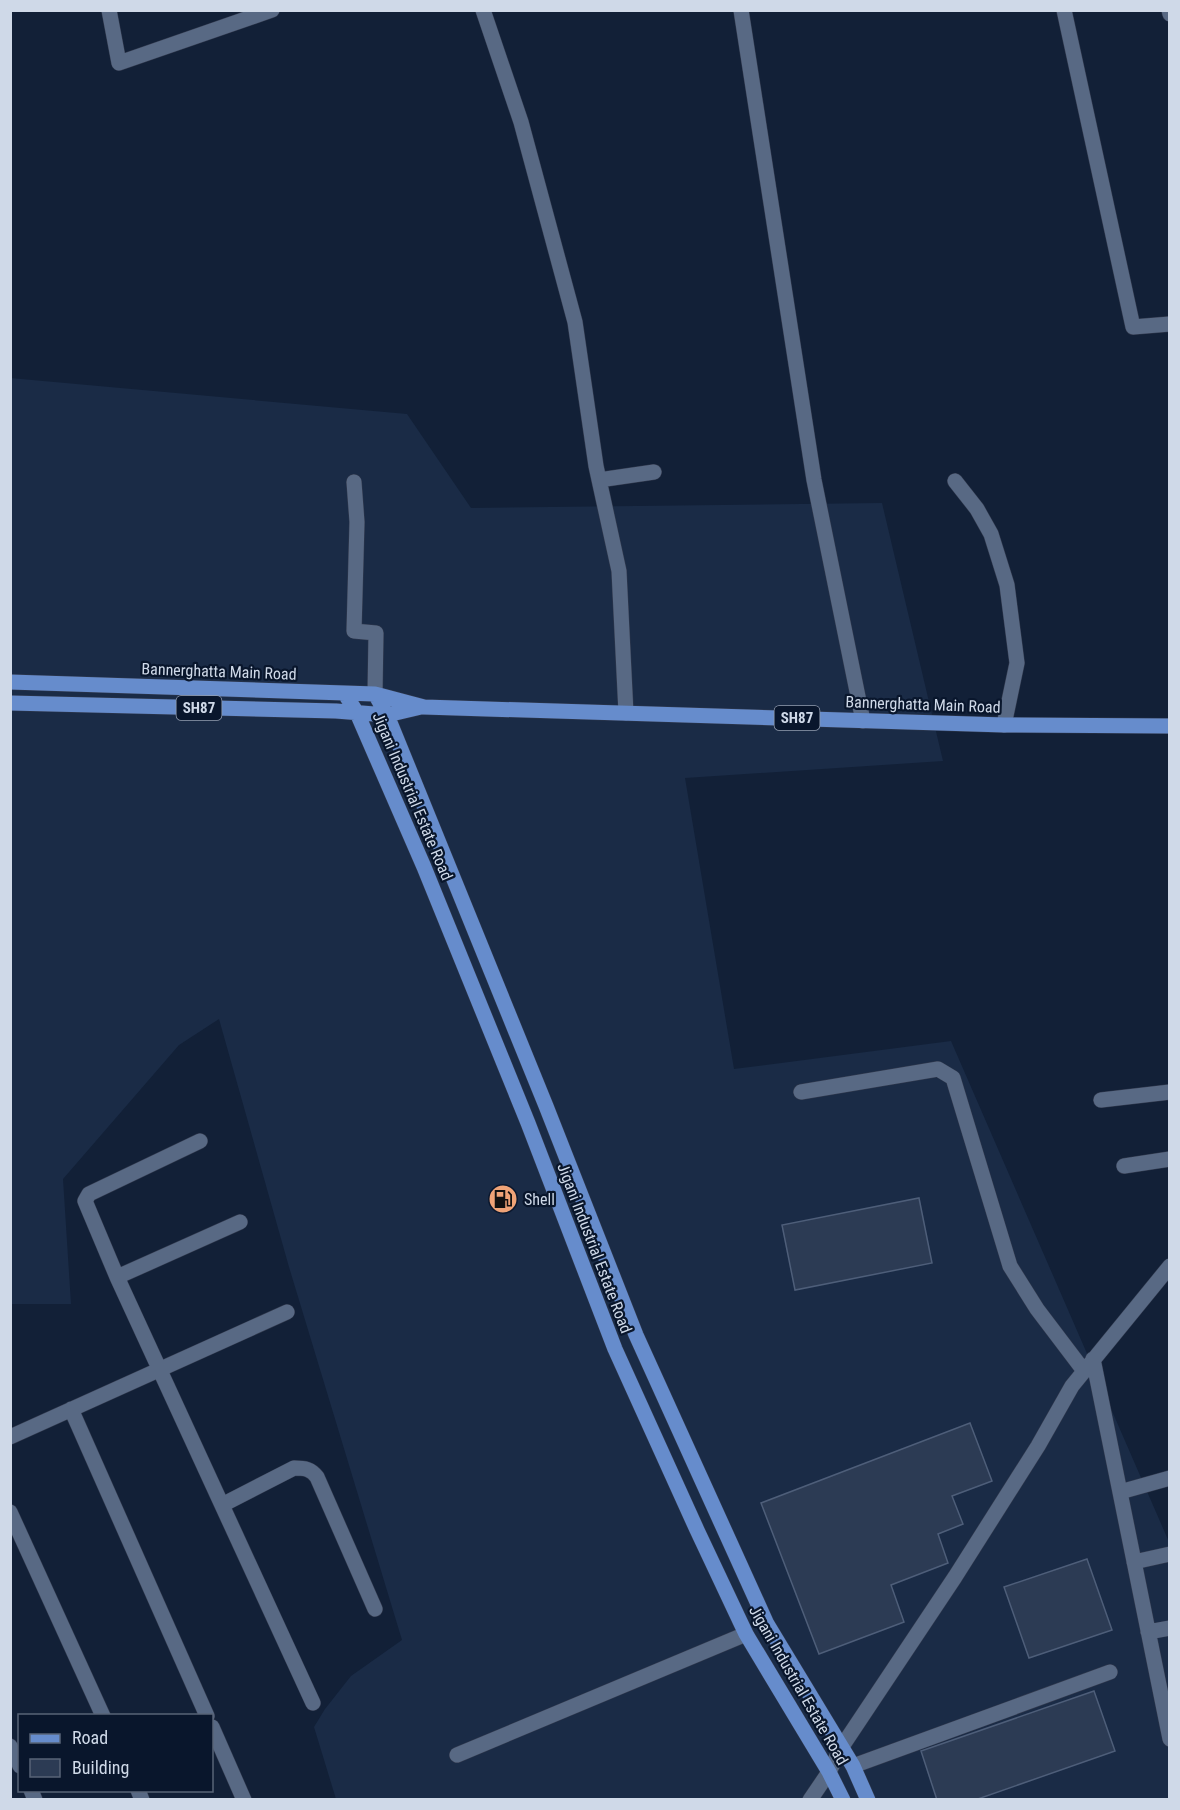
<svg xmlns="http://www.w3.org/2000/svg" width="1180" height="1810" viewBox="0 0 1180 1810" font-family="'Roboto Condensed',sans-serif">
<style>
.built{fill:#1a2b46}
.building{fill:#2c3b54;stroke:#4e5e79;stroke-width:1.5}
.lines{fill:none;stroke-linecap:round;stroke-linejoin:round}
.minor-casing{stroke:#323a4e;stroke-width:16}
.major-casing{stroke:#323a4e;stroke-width:16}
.minor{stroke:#586984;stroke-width:15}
.major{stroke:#668ccc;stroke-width:15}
.labels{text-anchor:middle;stroke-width:4.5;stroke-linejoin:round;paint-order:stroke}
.shield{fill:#09162c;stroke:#949eb0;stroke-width:1.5}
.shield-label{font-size:15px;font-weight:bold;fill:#cfd9e8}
.street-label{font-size:16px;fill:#cfd9e8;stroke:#09162c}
.poi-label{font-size:16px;fill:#cfd9e8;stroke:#09162c;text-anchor:start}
</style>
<rect width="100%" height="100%" fill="#122037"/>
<path class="built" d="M10 378 407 414 471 508 882 503 943 761 685 778 734 1069 951 1041 1169 1542V1799H336L314 1727 325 1709 351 1676 402 1640 289 1267 219 1019 179 1045 63 1179 71 1304H11Z"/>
<path class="building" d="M919 1198 932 1263 795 1290 782 1225Z
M970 1423 992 1481 952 1496 963 1524 938 1534 948 1563 891 1585 904 1622 819 1654 761 1503Z
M1087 1559 1112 1630 1029 1658 1004 1587Z
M1094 1691 1115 1751 975 1800H937L921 1751Z"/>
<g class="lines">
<g class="minor-casing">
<path id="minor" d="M109 10 119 63 272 10
M483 10 521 122 575 322 596 466 619 571 626 713
M741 10 814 480 863 721
M1064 10 1133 327 1170 324
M1169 10 1170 14
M599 480 654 472
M955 481 977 509 991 534 1007 585 1017 663 1004 725
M354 482 357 522 354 631 376 633 375 694
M801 1092 938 1069 953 1078 1010 1266 1037 1309 1084 1371
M1101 1100 1170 1092
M200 1141 89 1194 85 1201 117 1277 313 1703
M1124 1166 1170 1159
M117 1277 240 1222
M1093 1359 1170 1739
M71 1409 207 1716
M10 1437 287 1312
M1120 1492 1170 1478
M222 1505 294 1468C305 1468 311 1469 317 1477L375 1609
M10 1512 103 1716
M1134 1562 1170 1554
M1148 1632 1170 1628
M212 1727 244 1800
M10 1746 20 1766
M457 1755 746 1634
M853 1766 1110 1672
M31 1790 35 1800
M138 1790 142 1800
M810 1800 829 1772 841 1748 955 1577 1038 1446 1072 1386 1170 1266"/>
</g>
<g class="major-casing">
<path id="major" d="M10 682 375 694 424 707 1004 725 1170 726
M345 694 357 713 424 867 528 1123 615 1349 697 1530 746 1634 829 1772 843 1800
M375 694 387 715 546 1106 636 1335 767 1624 853 1766 868 1800
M10 703 336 711 387 715 421 707"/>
</g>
<use href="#minor" class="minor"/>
<use href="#major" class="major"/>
</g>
<defs>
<g id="fuel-disc" transform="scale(1.5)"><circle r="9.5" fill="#efa377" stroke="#09162c"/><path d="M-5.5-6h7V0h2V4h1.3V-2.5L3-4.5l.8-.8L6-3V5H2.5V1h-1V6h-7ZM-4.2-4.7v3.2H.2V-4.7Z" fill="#111"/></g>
</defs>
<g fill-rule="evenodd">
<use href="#fuel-disc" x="503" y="1199"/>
</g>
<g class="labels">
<g class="shield">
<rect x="176.5" y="696" width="45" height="24" rx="4.5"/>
<rect x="774.5" y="706" width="45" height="24" rx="4.5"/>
</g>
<g class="shield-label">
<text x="199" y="713">SH87</text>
<text x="797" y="723">SH87</text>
</g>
<g class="street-label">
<text transform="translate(219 671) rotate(2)" y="6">Bannerghatta Main Road</text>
<text transform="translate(923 704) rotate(2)" y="6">Bannerghatta Main Road</text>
<text transform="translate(413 796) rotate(67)" y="6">Jigani Industrial Estate Road</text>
<text transform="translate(595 1248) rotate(69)" y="6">Jigani Industrial Estate Road</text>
<text transform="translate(799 1685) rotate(60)" y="6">Jigani Industrial Estate Road</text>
</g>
<g class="poi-label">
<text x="524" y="1205">Shell</text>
</g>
</g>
<rect width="1180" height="1810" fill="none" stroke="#cfd9e8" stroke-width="24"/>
<rect x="18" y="1714" width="195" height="78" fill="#09162c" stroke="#586477" stroke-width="1.5"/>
<rect x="30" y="1734" width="30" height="9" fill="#668ccc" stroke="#586477" stroke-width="1.5"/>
<text x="72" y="1744" font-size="18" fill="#cfd9e8">Road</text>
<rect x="30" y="1759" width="30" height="18" fill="#2c3b54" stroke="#586477" stroke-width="1.5"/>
<text x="72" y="1774" font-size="18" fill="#cfd9e8">Building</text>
</svg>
